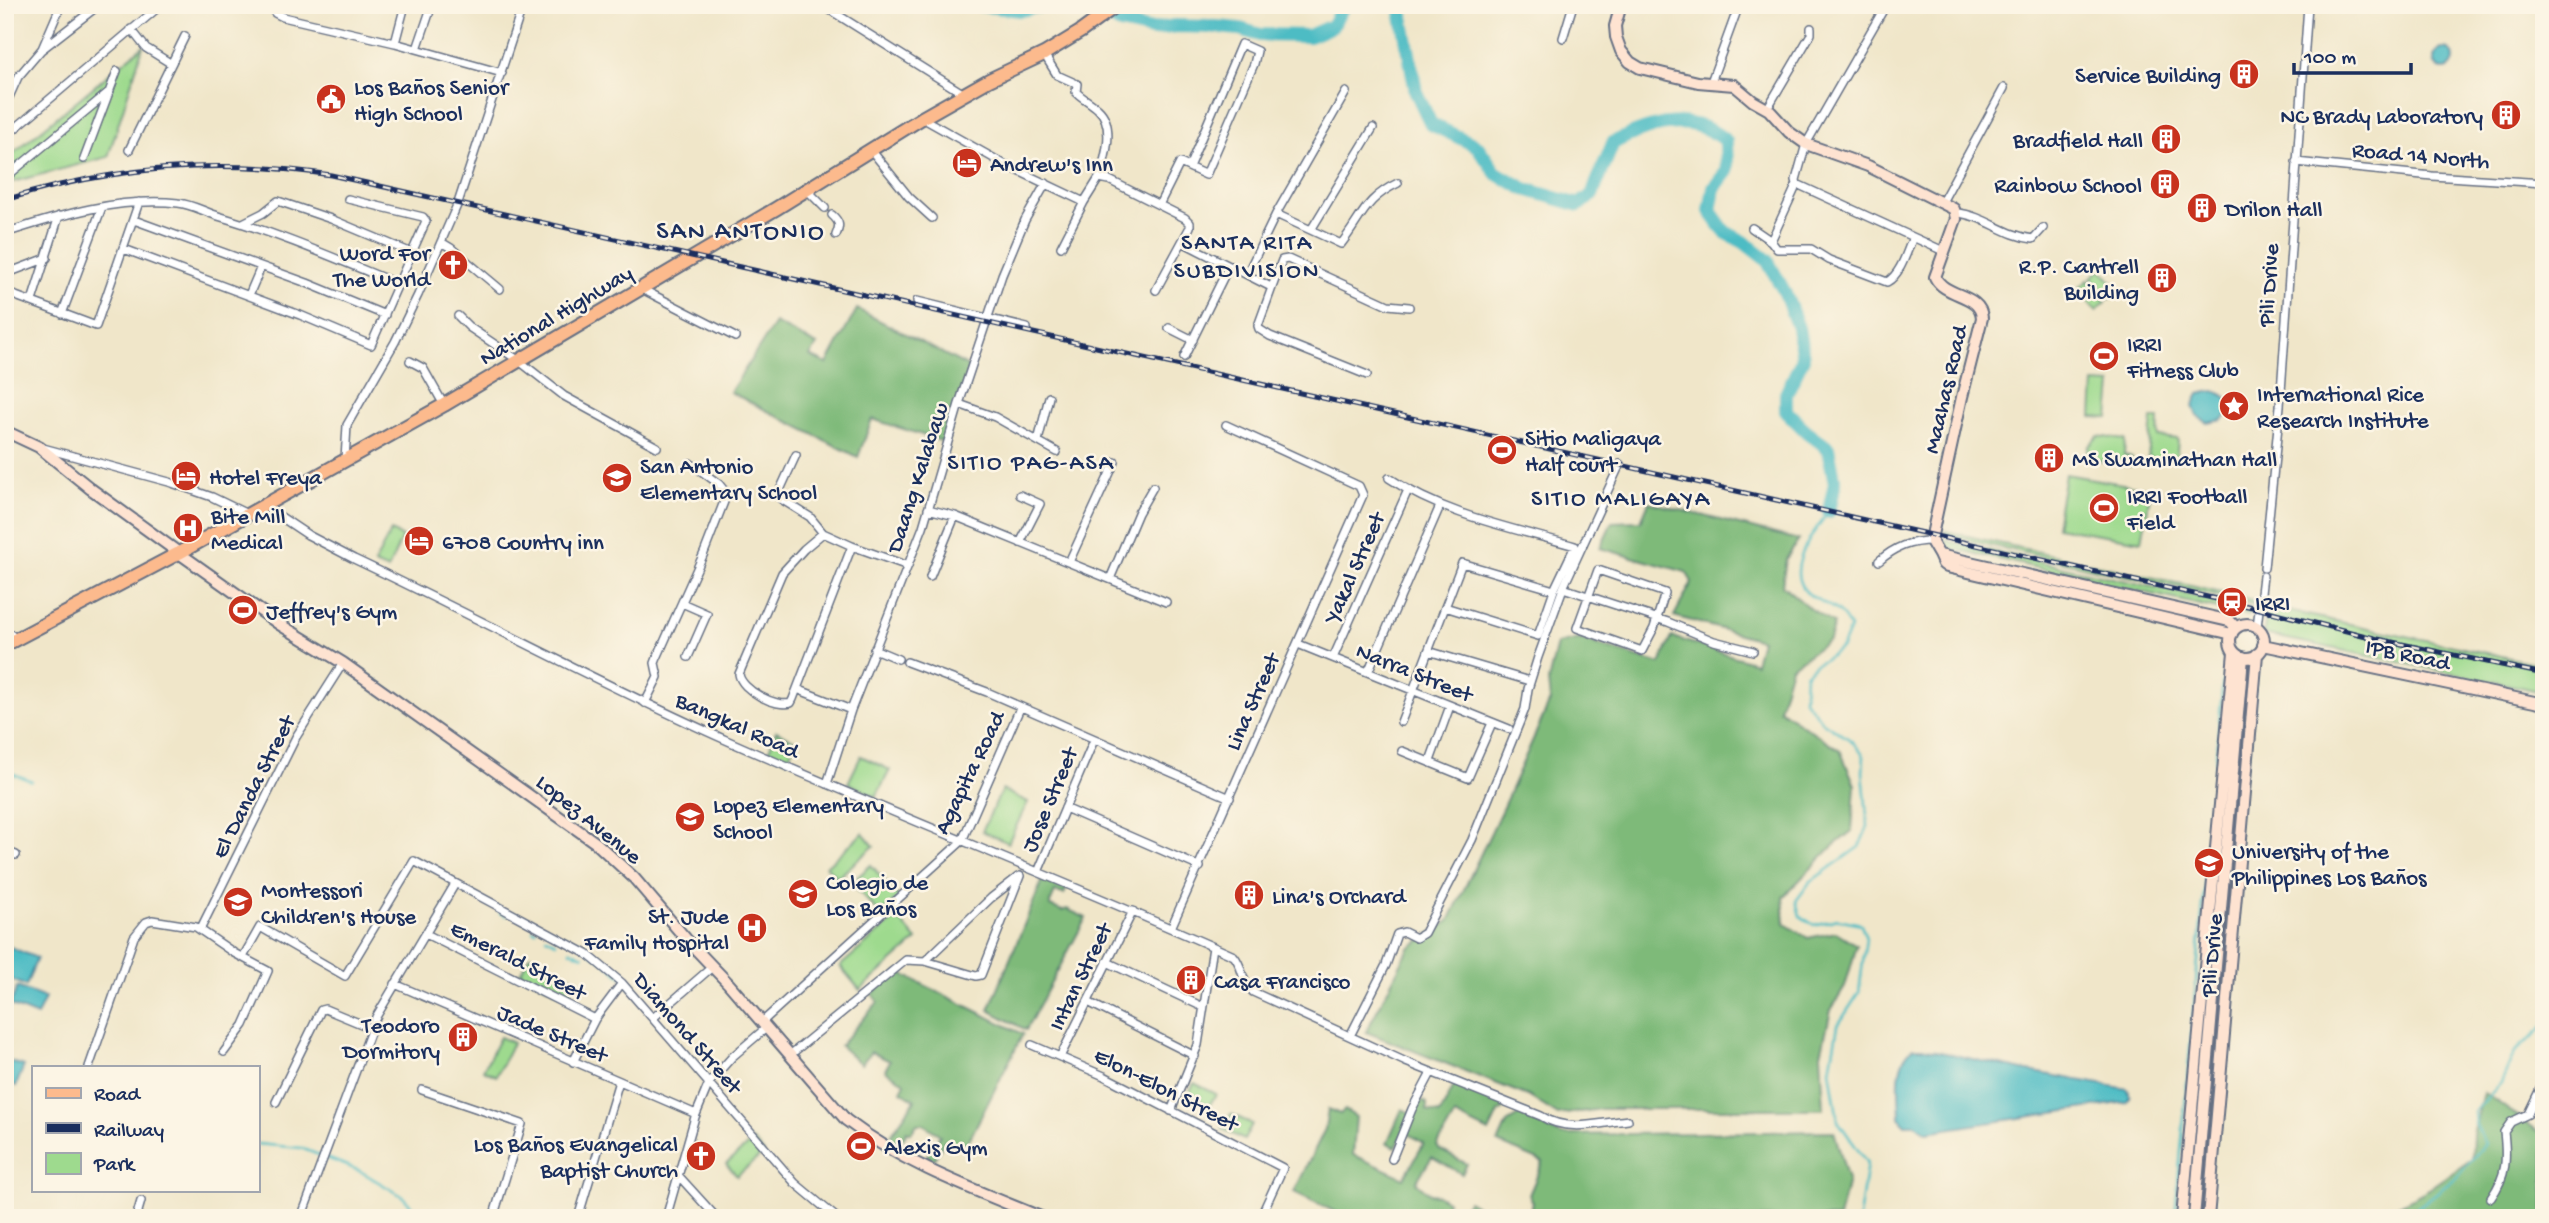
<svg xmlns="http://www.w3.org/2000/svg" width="2549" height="1223" viewBox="0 0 2549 1223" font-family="'Gochi Hand',sans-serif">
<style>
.green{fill:#9eda8e;stroke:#5c8476;stroke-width:2}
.forest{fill:#7eba79;stroke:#4c746c;stroke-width:2}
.water{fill:#4dbcc4;stroke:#347691;stroke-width:2}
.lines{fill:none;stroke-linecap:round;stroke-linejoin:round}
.stream{stroke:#4dbcc4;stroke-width:2.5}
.river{stroke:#4dbcc4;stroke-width:14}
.street-casing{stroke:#666f83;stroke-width:10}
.secondary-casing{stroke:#666f83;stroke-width:14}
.primary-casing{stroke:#666f83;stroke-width:16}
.street{stroke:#fff;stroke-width:7}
.secondary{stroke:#fee3d1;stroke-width:10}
.primary{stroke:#fcba8d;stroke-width:12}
.rail-casing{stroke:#1b2f5e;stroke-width:5}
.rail{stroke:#fcf5e5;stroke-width:2.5;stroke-dasharray:8;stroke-linecap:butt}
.labels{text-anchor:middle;stroke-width:5;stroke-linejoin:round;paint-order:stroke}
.poi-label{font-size:23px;fill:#1b2f5e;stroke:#fcf5e5;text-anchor:start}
.street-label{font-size:23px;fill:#1b2f5e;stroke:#fcf5e5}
.neighbourhood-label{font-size:24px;letter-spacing:2px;fill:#1b2f5e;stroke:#fcf5e5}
.quarter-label{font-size:26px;letter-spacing:2px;fill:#1b2f5e;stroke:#fcf5e5}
</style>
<rect width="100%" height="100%" fill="#fcf5e5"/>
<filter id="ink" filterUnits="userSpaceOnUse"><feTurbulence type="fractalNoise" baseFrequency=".0143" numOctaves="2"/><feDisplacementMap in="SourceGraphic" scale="14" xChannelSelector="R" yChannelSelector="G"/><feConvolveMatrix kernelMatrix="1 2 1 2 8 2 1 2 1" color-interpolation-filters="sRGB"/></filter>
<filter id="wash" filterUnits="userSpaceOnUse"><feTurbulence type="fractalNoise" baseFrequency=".00686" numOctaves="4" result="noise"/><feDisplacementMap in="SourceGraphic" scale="28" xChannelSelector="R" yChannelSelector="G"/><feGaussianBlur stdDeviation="1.57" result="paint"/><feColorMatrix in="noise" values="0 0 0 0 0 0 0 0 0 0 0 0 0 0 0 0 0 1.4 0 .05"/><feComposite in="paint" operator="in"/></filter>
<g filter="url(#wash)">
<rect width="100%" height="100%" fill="#f0e6c9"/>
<path class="green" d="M143 46 108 157 5 184V160Z
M2101 269 2120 291 2109 299 2091 278Z
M2088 280 2106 302 2096 311 2078 289Z
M2094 383 2112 384 2109 418 2092 417Z
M2152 419H2159L2158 437 2178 439 2176 461 2148 458Z
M2098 436 2125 440 2124 455 2132 458 2130 466 2086 458 2089 446Z
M2065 474 2151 489 2142 541 2056 527Z
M391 531 402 537 388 570 374 564Z
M1945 531 2253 600 2252 604 1945 535Z
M1943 540 2251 609 2249 616 1946 547Z
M2269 607 2544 665V692L2263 634Z
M776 731 796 741 787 760 769 750Z
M861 756 890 770 876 797 848 783Z
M1002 790 1028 802 1008 843 982 831Z
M863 833 874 846 837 878 826 866Z
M871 865 899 897 880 914 851 883Z
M897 917 917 940 860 990 840 966Z
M530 955 577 980 568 997 520 973Z
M500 1037 513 1043 496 1076 483 1070Z
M1194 1083 1216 1094 1209 1106 1188 1095Z
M1231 1114 1252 1124 1244 1140 1222 1129Z
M753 1141 764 1153 737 1176 726 1164Z"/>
<path class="forest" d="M857 309 969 367 944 442 872 419 858 457 730 392 775 323 817 345 810 356 827 364Z
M1649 502 1799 540 1786 559 1782 585 1808 607 1834 624 1829 640 1791 667 1779 709 1840 750 1855 785 1852 831 1832 847 1783 897 1785 924 1808 938 1836 932 1857 945 1845 987 1831 1010 1821 1054 1824 1109H1602L1558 1115 1528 1096 1366 1032 1409 948 1449 921 1504 805 1550 701 1548 681 1557 644 1579 639 1660 664 1672 637 1755 663 1761 640 1674 616 1692 582 1686 572 1600 548 1612 522 1641 521Z
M1043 879 1067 888 1064 894 1055 892 1050 903V906L1062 911 1067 909 1086 918 1026 1030 989 1010Z
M898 972 1023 1034 967 1144 960 1142 955 1145 945 1140 934 1159 926 1157 940 1135 923 1124H917L911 1133 907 1131 900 1144 889 1138 915 1100 901 1091 905 1083 885 1070 890 1061 871 1052 861 1064 840 1046 878 1002 872 994Z
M1455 1084 1508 1106 1498 1113 1489 1132 1455 1115 1437 1146 1440 1150 1467 1164 1462 1174 1432 1157 1416 1182 1430 1194 1437 1195 1448 1202 1439 1218H1348L1294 1192 1325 1129 1328 1109 1340 1114 1345 1110 1356 1117 1353 1155 1404 1178 1424 1143 1405 1132 1396 1147 1387 1143 1402 1109 1411 1113 1418 1099 1427 1103V1111L1440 1114Z
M2483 1092 2544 1135V1218H2376L2429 1189 2472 1159 2473 1135Z
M1520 1115 1561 1135 1834 1131 1848 1180 1839 1218H1522L1530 1212 1533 1202 1529 1195 1543 1162 1498 1143 1507 1123Z
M1468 1201 1498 1218H1458Z"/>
<path class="water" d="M2434 59a10 10 0 1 1 20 0a10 10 0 1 1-20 0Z
M2213 391C2223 393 2231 398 2231 410L2223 420 2208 423 2197 416 2193 406 2199 394Z
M5 945 37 958 26 986 5 977Z
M17 987 45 998 37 1016 10 1005Z
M1913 1048H1922L2023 1070 2128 1089 2130 1097 2126 1102 1927 1132 1915 1124H1904L1900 1117C1900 1095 1893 1063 1913 1048Z
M5 1060 24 1066 16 1086 5 1082Z"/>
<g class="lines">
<path class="stream" d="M1829 511C1813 533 1778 576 1813 597 1830 607 1841 609 1850 628L1842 647 1827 658 1815 664 1805 674 1804 700 1823 722 1852 741 1864 756 1863 772 1868 826 1859 847 1810 882 1796 901 1800 916 1814 925 1838 919 1861 924 1866 938 1859 993 1838 1025 1830 1070 1838 1121 1867 1163 1859 1218
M11 773 32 781
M500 913 506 916
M533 930 536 931
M546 937 556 942
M570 950 583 956
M589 951 614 969 622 977
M257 1144 301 1148 360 1171 402 1196 417 1212 416 1218
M2175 1218 2223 680
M2404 1218 2457 1177 2485 1144 2475 1123 2474 1112 2501 1083 2514 1053 2544 1026"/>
<path class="river" d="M979 5 1021 10 1047 5
M1088 5 1120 23 1152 30 1175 26 1217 27 1240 29 1260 35 1309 36 1332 26 1344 5
M1400 5 1416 92 1431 124 1477 146 1496 173 1525 189 1579 205 1592 195 1613 143C1650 124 1691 111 1726 141L1727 171 1714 188 1710 211 1725 232 1744 242 1767 260 1784 291 1798 328 1803 358 1786 394V411L1807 432 1828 448 1835 483 1829 511"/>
</g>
</g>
<g filter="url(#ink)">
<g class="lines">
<g class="street-casing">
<path id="street" d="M269 5 275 13 283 17 395 43 502 73
M822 5 964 94
M1886 5 1806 144 1796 180 1797 184 1939 249
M131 29 146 48 170 63
M1563 38 1573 5
M395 43 405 5
M42 49 61 5
M417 49 432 5
M1044 54 1057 75 1077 84 1076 92C1083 99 1092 103 1098 109 1116 125 1105 160 1099 178
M1711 82 1739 5
M5 106 18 77 41 50 99 5
M1767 109 1811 34V28
M922 118 1004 164 1084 202 1099 178 1109 180 1185 218 1190 223V227L1156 290
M5 137 161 5
M129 150 185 36
M871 150 909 197 932 218
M84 159 117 71
M2296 162 2432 176 2544 183
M5 178 110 91
M807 190 825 208
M1942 202 2004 88
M1159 205 1180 163 1206 175 1254 64 1257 51 1241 44 1189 167
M1957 213C1984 215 2005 236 2033 239L2043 228
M1276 214 1341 244C1362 218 1364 199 1398 183
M832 215C840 222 840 226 836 235
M134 220 307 283 385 315
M243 223 263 213 278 201 331 219 412 253
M1752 228 1771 241 1777 249H1811L1829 260 1887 282C1901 274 1907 251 1913 237
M1311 230 1373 128
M5 233C61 215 119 197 178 203 191 204 205 212 218 216 280 234 339 260 398 284
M1771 241 1797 184
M441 242 451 248 500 289
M1182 242 1271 287
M1061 247 1084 202
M124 249 300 315 371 345 426 221 423 217 348 199
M5 274 47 258
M1247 274 1276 214 1346 92
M640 288 735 337
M5 292 96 326 139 202
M249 295 261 267
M32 301 59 216
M917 301 1027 328
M62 314 102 207
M458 316 469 327 518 360 564 396 657 447
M1169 328 1193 340
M1184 357 1229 266
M410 361 423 368 444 405
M1367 375 1270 336 1259 329 1258 326 1282 260 1288 259 1388 305 1409 307
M959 404 995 417 1057 452
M1038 441 1049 397
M43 448 169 482 212 497 247 514
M796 455 780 490 781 499 810 517 823 533
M345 460 347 425 395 342 418 295 458 203 523 5
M1389 478C1444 515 1512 528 1575 546L1554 590 1538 636 1445 607
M1020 495 1040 504 1020 543
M263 505 308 535 354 559C479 618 600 684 726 740 894 815 1066 881 1234 956 1244 968 1240 980 1253 992L1406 1062 1541 1116C1568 1133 1598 1123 1628 1120
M928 509 955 516 1166 602
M823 533 852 546 793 699 791 703C776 708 741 690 739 674L782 573 804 549Z
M852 546 908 566
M1879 561C1895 547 1910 541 1932 541
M1069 562 1115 462
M2264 568 2280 406 2308 5
M1598 570 1665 593 1654 628 1642 651 1577 628Z
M930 577 955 516
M1110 579 1138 513 1153 487
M1563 588 1668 622 1714 641 1753 651
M682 603 707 614 688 657
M2257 627 2263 576
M5 630 17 639
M1298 644 1509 729
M874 649 898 659
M1428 651 1526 680
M1333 658 1408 490
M907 662 987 692 1230 798
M1368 672 1440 506
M797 689 851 710
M645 703 658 677 655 663 657 658 704 553 727 494 719 484 690 463
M1401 722 1462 563 1554 590
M1402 751 1468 778 1492 723
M1430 761 1450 706
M827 784 851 710 923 527 959 404 1002 275 1025 220 1046 183
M1065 808 1200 867
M5 851 16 855
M1038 872 1094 740
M1171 928 1363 495 1359 486 1226 425
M200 930 296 737 343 663
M426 934 595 1019
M243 957 260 927 345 976 414 861 587 954 622 983 795 1183 837 1218
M925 961 991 898 1018 877
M1107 962 1203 1007
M395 984 696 1114
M1088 1002 1195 1056
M653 1018 712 967
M762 1022 962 841 1020 708
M1350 1036 1386 965 1397 934 1404 932 1416 938 1424 933 1472 840 1525 709 1528 689 1538 657 1563 588 1620 464
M1032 1045 1104 1076 1283 1168 1260 1218
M790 1055 906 960 925 961 976 976 981 975 1020 876
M1060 1057 1133 911
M573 1062 595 1019 622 983
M89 1067 134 937 146 922 152 920 196 927 234 953 268 971 244 1025 224 1052
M422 1090 522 1124 493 1218
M276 1102 321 1010 325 1009 371 1028
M1171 1111 1198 1045 1213 947
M1392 1159 1412 1109 1431 1073
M677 1174 717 1218
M2491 1198C2507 1175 2507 1159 2504 1132L2511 1122 2528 1114 2543 1083
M136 1218 141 1201
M301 1218 376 1017 455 884
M578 1218 619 1081
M666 1218 695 1117 709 1083 732 1057 766 1028"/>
</g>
<g class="secondary-casing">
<path id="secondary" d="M1621 5 1615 26 1616 37 1621 51 1630 62 1640 68 1698 82 1734 85 1753 101 1769 110 1789 132 1806 144 1868 166 1954 209 1956 219 1935 277C1945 298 1981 293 1982 318L1962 397 1932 535V543L1939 555 2230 621 2236 628
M5 431 39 447 91 489 179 553 279 624 343 663 596 843 634 878 686 939 728 983 846 1120C905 1165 975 1190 1043 1218
M1939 555 1943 564 1947 567 2232 634
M2230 641a17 17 0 1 1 34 0a17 17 0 1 1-34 0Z
M2263 645 2544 704
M2182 1218 2234 652
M2194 1218 2243 657
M2208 1218 2257 654"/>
</g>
<g class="primary-casing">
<path id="primary" d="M5 645 179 553 444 405 777 208 922 118 989 80 1044 54 1080 32 1117 5"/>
</g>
<use href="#street" class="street"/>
<use href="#secondary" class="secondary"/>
<use href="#primary" class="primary"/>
<g class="rail-casing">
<path id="rail" d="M5 200C112 166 220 158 331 175L2252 607 2378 639 2544 674"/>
</g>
<use href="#rail" class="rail"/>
</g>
</g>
<defs>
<g id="building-disc" transform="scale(1.575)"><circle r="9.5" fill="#c8321e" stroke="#fcf5e5"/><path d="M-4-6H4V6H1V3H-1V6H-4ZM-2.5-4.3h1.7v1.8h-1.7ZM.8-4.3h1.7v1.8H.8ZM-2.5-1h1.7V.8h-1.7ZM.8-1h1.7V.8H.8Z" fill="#fff"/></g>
<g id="civic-disc" transform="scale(1.575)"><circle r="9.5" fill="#c8321e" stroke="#fcf5e5"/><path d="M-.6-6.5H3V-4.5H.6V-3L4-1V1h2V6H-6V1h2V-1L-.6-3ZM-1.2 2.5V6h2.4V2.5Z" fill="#fff"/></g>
<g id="hotel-disc" transform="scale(1.575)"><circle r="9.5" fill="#c8321e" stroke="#fcf5e5"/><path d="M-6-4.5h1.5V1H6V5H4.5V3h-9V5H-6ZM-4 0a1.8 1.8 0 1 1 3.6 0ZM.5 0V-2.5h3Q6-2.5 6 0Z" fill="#fff"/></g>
<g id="church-disc" transform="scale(1.575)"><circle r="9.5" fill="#c8321e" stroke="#fcf5e5"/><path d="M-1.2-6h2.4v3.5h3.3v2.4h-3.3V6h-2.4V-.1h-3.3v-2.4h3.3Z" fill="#fff"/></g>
<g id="stadium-disc" transform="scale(1.575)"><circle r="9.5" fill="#c8321e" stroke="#fcf5e5"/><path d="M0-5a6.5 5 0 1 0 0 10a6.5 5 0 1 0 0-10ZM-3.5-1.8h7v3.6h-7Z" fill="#fff"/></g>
<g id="sight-disc" transform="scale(1.575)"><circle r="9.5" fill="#c8321e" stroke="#fcf5e5"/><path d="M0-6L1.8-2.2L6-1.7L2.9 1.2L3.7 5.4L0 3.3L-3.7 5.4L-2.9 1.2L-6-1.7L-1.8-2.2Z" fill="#fff"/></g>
<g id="school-disc" transform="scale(1.575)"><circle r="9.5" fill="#c8321e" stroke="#fcf5e5"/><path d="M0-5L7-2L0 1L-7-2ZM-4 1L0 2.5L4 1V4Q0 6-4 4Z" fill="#fff"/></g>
<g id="hospital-disc" transform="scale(1.575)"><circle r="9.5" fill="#c8321e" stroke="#fcf5e5"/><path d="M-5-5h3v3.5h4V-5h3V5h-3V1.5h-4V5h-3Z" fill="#fff"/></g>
<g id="station-disc" transform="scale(1.575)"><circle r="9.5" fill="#c8321e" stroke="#fcf5e5"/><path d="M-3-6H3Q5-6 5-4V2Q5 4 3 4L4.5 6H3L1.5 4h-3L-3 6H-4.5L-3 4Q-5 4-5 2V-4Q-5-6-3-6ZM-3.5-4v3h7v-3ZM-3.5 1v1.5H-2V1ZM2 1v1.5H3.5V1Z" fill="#fff"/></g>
<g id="university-disc" transform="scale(1.575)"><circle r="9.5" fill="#c8321e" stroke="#fcf5e5"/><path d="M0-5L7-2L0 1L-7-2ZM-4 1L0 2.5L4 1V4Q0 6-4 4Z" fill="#fff"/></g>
</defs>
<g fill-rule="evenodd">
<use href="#building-disc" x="2244" y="74"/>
<use href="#civic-disc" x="331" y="99"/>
<use href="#building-disc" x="2506" y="115"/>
<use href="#building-disc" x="2166" y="139"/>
<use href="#hotel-disc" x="967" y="163"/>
<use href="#building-disc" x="2165" y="184"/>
<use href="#building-disc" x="2202" y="208"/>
<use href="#church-disc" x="453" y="265"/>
<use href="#building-disc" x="2162" y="278"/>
<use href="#stadium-disc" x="2104" y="356"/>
<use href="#sight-disc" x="2234" y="406"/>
<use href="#stadium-disc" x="1502" y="450"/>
<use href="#building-disc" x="2049" y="458"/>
<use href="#hotel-disc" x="186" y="476"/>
<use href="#school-disc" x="617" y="478"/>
<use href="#stadium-disc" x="2104" y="508"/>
<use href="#hospital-disc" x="188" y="528"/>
<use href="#hotel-disc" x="419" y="541"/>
<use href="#station-disc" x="2232" y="602"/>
<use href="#stadium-disc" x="243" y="610"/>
<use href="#school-disc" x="690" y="817"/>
<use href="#university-disc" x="2209" y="863"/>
<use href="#university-disc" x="803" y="894"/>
<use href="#building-disc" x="1249" y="895"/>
<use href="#school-disc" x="238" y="902"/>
<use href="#hospital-disc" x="752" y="928"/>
<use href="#building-disc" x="1191" y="980"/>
<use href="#building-disc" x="463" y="1037"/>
<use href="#stadium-disc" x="861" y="1146"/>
<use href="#church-disc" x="701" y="1156"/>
</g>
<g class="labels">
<g class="poi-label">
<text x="2221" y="82" text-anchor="end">Service Building</text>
<text x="354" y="94">Los Baños Senior<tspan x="354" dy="26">High School</tspan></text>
<text x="2483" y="123" text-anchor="end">NC Brady Laboratory</text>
<text x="2143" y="147" text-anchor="end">Bradfield Hall</text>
<text x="990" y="171">Andrew's Inn</text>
<text x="2142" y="192" text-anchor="end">Rainbow School</text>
<text x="2225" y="216">Drilon Hall</text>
<text x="430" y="260" text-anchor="end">Word For<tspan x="430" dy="26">The World</tspan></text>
<text x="2139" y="273" text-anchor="end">R.P. Cantrell<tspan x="2139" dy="26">Building</tspan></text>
<text x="2127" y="351">IRRI<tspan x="2127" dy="26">Fitness Club</tspan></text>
<text x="2257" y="401">International Rice<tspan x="2257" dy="26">Research Institute</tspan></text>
<text x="1525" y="445">Sitio Maligaya<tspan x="1525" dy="26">Half court</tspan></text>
<text x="2072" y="466">MS Swaminathan Hall</text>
<text x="640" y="473">San Antonio<tspan x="640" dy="26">Elementary School</tspan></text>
<text x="209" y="484">Hotel Freya</text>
<text x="2127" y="503">IRRI Football<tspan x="2127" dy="26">Field</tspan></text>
<text x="211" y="523">Bite Mill<tspan x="211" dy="26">Medical</tspan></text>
<text x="442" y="549">6708 Country inn</text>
<text x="2255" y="610">IRRI</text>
<text x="266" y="618">Jeffrey's Gym</text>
<text x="713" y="812">Lopez Elementary<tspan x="713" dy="26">School</tspan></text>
<text x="2232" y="858">University of the<tspan x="2232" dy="26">Philippines Los Baños</tspan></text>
<text x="826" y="889">Colegio de<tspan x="826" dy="26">Los Baños</tspan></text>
<text x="261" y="897">Montessori<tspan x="261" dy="26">Children's House</tspan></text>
<text x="1272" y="903">Lina's Orchard</text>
<text x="729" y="923" text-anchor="end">St. Jude<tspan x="729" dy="26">Family Hospital</tspan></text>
<text x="1214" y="988">Casa Francisco</text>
<text x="440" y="1032" text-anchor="end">Teodoro<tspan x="440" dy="26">Dormitory</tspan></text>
<text x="678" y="1151" text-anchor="end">Los Baños Evangelical<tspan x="678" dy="26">Baptist Church</tspan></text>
<text x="884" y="1154">Alexis Gym</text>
</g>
<g class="street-label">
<text transform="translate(2421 154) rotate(5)" y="8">Road 14 North</text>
<text transform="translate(2267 285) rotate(-86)" y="8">Pili Drive</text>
<text transform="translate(555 314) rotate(-31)" y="8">National Highway</text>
<text transform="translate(1944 389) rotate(-77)" y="8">Maahas Road</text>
<text transform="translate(916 477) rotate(-72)" y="8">Daang Kalabaw</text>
<text transform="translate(1353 567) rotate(-66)" y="8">Yakal Street</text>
<text transform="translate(2408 653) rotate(12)" y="8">IPB Road</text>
<text transform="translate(1415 671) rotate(22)" y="8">Narra Street</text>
<text transform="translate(1251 701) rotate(-66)" y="8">Lina Street</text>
<text transform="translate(738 724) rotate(24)" y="8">Bangkal Road</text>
<text transform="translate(968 772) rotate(-64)" y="8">Agapita Road</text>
<text transform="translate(252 786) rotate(-63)" y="8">El Danda Street</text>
<text transform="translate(1048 799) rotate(-67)" y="8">Jose Street</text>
<text transform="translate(590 818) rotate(39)" y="8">Lopez Avenue</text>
<text transform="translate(2210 955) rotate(-85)" y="8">Pili Drive</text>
<text transform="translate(519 959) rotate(27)" y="8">Emerald Street</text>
<text transform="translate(1079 976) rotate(-64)" y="8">Intan Street</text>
<text transform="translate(553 1032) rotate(23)" y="8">Jade Street</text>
<text transform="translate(689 1032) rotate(49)" y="8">Diamond Street</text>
<text transform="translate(1167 1088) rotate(27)" y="8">Elon-Elon Street</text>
</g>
<g class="neighbourhood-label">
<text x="1247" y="249">SANTA RITA<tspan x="1247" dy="28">SUBDIVISION</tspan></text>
<text x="1031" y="469">SITIO PAG-ASA</text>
<text x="1621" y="505">SITIO MALIGAYA</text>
</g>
<g class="quarter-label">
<text x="741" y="238">SAN ANTONIO</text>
</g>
</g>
<rect width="2549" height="1223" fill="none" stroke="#fcf5e5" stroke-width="28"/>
<rect x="32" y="1066" width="228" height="126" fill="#fcf5e5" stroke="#a2a6af" stroke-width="2"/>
<rect x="46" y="1088" width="35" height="10" fill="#fcba8d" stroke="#a2a6af" stroke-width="2"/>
<text x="94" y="1100" font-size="21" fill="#1b2f5e">Road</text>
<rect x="46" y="1123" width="35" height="10" fill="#1b2f5e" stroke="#a2a6af" stroke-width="2"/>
<text x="94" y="1136" font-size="21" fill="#1b2f5e">Railway</text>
<rect x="46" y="1153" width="35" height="21" fill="#9eda8e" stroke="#a2a6af" stroke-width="2"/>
<text x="94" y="1170" font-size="21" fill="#1b2f5e">Park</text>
<path d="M2294 63v10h117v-10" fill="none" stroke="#1b2f5e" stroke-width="3.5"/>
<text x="2304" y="63" font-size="21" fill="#1b2f5e" stroke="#fcf5e5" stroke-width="5" paint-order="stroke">100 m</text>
</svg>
